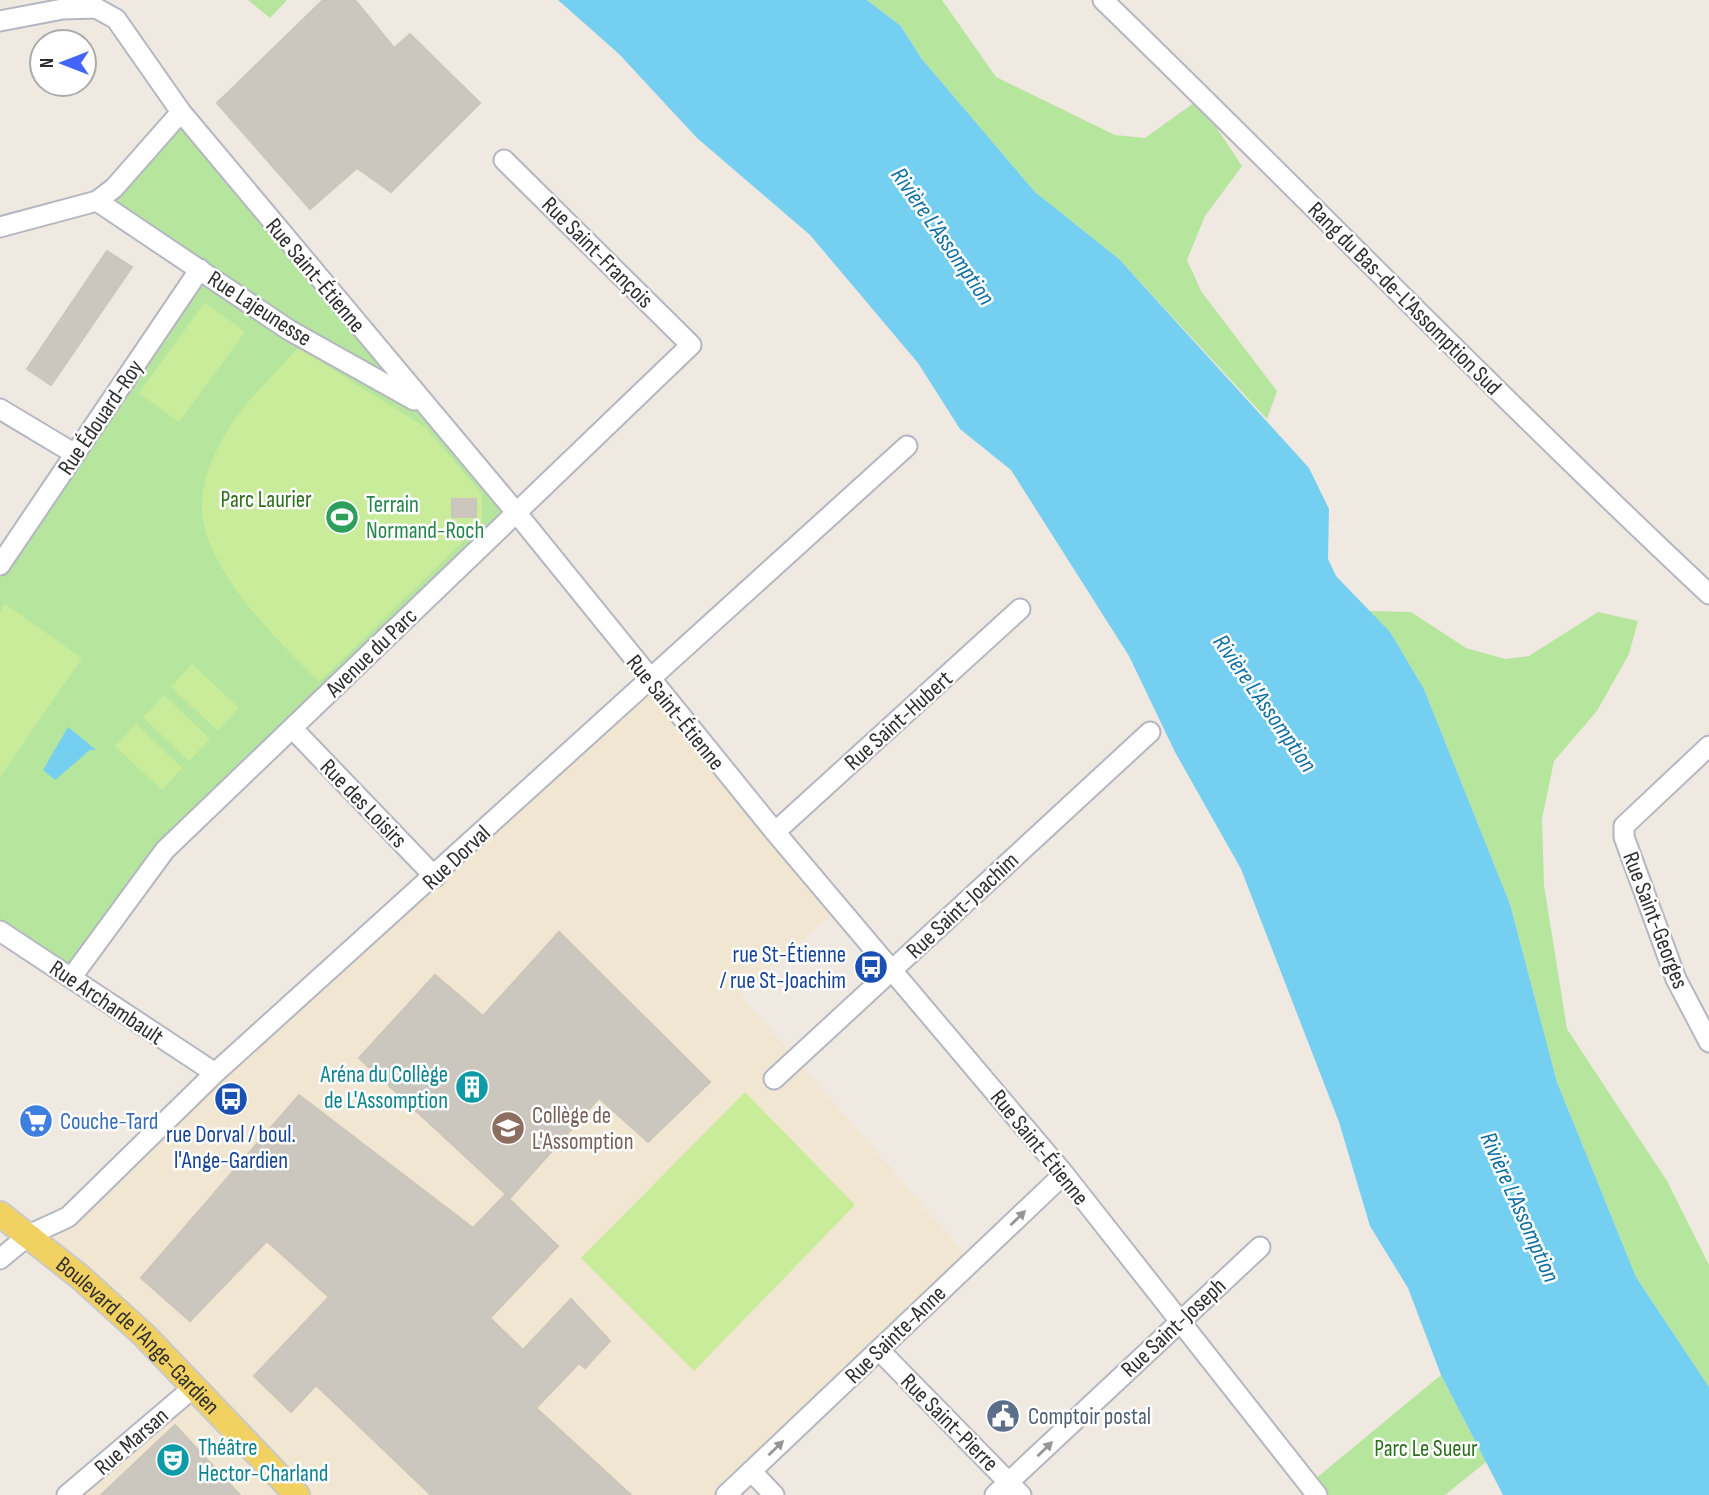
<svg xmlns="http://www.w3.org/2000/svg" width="1709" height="1495" viewBox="0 0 1709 1495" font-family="'Sofia Sans Condensed',sans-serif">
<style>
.education{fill:#f0e6d1}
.green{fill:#b6e59e}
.pitch{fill:#c9ec9a}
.water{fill:#75cff0}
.building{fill:#cbc7bf;stroke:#cbc5ba;stroke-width:2}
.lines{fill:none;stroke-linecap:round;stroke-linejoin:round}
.minor-casing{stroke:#b4b7c1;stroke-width:23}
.major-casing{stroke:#c9c9c9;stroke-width:28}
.minor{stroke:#fff;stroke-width:19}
.major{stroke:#f2d163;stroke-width:24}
.oneway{fill:#969696}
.labels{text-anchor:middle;stroke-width:5;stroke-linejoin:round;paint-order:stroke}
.street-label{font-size:23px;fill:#2e2e2e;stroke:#fff}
.park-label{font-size:23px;fill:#2c6e1b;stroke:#fff}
.leisure-label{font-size:23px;fill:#27864d;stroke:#fff;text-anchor:start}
.transit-label{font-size:23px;fill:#164399;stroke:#fff;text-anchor:end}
.culture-label{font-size:23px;fill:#0d838f;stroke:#fff;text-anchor:end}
.education-label{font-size:23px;fill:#785e54;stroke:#fff;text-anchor:start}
.shop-label{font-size:23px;fill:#366cbe;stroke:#fff;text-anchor:start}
.service-label{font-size:23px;fill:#4e5e75;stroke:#fff;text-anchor:start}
.water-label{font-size:24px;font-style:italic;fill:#0d6fa3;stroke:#fff}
</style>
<rect width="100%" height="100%" fill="#efe9e1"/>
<path class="education" d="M649 680 840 908 739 993 972 1262 724 1495H67L194 1387 29 1235 68 1217Z"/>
<path class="green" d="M248 0H287L270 18Z
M867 0H942L996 77 1115 135 1145 138 1198 100 1242 166 1205 216 1187 260 1201 291 1277 391 1267 419 1119 259 1035 192 921 58 901 26Z
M181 112 515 511 165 850 71 978 0 931V565L199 269 97 201Z
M1369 611 1411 612 1466 648 1505 659 1529 656 1598 612 1638 621 1629 654 1597 711 1554 761 1542 819 1544 885 1567 1029 1667 1181 1709 1265V1387L1636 1277 1557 1082 1510 904 1424 689 1390 632Z
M1441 1375 1486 1462 1445 1495H1318L1309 1484Z"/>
<path class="pitch" d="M205 302 245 332 179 422 139 393Z
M298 348 425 427 482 494V523L319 682C278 641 204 569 202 509 201 485 211 459 223 438 241 405 273 376 298 348Z
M5 604 82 658 0 777V612Z
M192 664 239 708 218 731 171 687Z
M164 695 210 739 189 761 143 717Z
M136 724 182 768 162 790 115 746Z
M745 1092 855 1205 694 1371 581 1258Z"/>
<path class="water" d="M558 0H867L901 26 921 58 1035 192 1119 259 1309 468 1329 509 1328 559 1336 576 1390 632 1424 689 1510 904 1557 1082 1636 1277 1709 1387V1495H1503L1441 1375 1408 1288 1370 1226 1339 1122 1241 869 1175 752 1129 656 1011 470 960 429 918 363 810 235 697 138 619 54Z
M68 727 96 750H90L55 780 43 770Z"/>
<path class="building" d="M323 0H355L394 48 410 34 480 103 391 192 357 168 310 209 217 103Z
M107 251 132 267 51 385 27 369Z
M452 499H476V517H452Z
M559 932 710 1082 648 1142 599 1098 510 1198 359 1058 435 975 483 1016Z
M299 1095 473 1228 505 1195 558 1246 490 1318 523 1350 571 1299 610 1341 585 1368 579 1363 536 1408 631 1495H431L316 1385 291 1412 254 1376 329 1297 267 1241 190 1321 141 1278Z
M175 1425 240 1495H101Z"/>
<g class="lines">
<g class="minor-casing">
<path id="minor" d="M1103 0C1306 197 1503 401 1709 594
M0 21 63 9 96 8 116 19 181 112 515 511 775 832 1064 1174 1317 1495
M97 201 289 330 414 400
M0 227 97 201 114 188 181 112
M0 409 75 454
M0 565 200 269
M293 729 435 877
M1709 746 1624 826V837L1676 979 1709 1042
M775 832 1020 609
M0 931 215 1073
M71 978 165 850 691 345 504 160
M774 1079 1150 732
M0 1259 29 1235 68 1217 215 1073 907 446
M879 1350 1021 1495
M751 1471 774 1495
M67 1495 194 1387
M726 1495 1064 1174
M995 1495 1260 1247"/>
</g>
<g class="major-casing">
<g id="major">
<path id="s1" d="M0 1214 80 1277 144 1335 297 1495"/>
</g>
</g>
<use href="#minor" class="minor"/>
<use href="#major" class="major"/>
</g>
<defs><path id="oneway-solid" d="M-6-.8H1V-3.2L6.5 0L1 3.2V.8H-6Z" transform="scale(1.75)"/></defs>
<g class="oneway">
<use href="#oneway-solid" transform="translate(1018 1218) rotate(-44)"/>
<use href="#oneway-solid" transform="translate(776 1448) rotate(-44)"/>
<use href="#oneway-solid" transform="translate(1045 1449) rotate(-44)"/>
</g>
<defs>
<g id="stadium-disc" transform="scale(1.75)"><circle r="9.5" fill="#2e9e5b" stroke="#fff"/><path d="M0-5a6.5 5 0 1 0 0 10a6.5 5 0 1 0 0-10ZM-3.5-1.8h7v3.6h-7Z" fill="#fff"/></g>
<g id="bus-disc" transform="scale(1.75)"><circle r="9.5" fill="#1a4fb4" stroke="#fff"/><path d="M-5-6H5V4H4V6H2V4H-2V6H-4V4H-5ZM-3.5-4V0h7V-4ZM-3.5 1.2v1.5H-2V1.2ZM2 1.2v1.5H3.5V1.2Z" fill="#fff"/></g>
<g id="building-disc" transform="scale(1.75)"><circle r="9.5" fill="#0f9aa8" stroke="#fff"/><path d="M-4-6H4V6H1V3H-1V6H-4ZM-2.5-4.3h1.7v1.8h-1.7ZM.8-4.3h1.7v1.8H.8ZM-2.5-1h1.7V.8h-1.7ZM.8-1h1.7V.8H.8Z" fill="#fff"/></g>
<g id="supermarket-disc" transform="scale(1.75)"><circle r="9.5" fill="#3f7fe0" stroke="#fff"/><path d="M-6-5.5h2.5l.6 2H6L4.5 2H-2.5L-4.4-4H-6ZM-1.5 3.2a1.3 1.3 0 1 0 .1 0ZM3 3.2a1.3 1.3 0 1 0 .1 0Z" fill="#fff"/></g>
<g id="school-disc" transform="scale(1.75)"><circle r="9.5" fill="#8d6e63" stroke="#fff"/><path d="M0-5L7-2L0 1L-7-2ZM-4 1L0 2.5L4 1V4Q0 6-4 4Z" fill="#fff"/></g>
<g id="civic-disc" transform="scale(1.75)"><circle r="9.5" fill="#5c6f8a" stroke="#fff"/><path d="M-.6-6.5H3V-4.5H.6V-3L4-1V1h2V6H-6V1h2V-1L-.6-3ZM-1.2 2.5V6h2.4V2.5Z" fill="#fff"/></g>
<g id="theatre-disc" transform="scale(1.75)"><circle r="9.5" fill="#0f9aa8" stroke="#fff"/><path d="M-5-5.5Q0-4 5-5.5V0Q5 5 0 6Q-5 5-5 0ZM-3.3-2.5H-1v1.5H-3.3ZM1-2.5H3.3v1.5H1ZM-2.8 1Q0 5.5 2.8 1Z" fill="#fff"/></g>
</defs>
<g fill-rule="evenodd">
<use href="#stadium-disc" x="342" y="517"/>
<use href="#bus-disc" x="871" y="967"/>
<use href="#building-disc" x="472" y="1087"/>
<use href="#bus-disc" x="231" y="1099"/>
<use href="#supermarket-disc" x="36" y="1121"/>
<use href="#school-disc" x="508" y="1128"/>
<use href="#civic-disc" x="1003" y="1416"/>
<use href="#theatre-disc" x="173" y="1460"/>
</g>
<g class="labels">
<g class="street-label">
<text transform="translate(598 252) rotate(45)" y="8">Rue Saint-François</text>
<text transform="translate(316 275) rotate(50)" y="8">Rue Saint-Étienne</text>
<text transform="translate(1405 298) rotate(45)" y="8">Rang du Bas-de-L'Assomption Sud</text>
<text transform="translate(260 308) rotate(33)" y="8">Rue Lajeunesse</text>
<text transform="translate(100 417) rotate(-56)" y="8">Rue Édouard-Roy</text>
<text transform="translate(371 652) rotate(-44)" y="8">Avenue du Parc</text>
<text transform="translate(676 712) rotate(51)" y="8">Rue Saint-Étienne</text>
<text transform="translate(898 720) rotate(-42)" y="8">Rue Saint-Hubert</text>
<text transform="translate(364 803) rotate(46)" y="8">Rue des Loisirs</text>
<text transform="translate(456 857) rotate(-43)" y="8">Rue Dorval</text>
<text transform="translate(962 905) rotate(-43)" y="8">Rue Saint-Joachim</text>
<text transform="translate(1656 920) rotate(69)" y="8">Rue Saint-Georges</text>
<text transform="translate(107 1002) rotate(34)" y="8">Rue Archambault</text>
<text transform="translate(1040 1147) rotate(51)" y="8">Rue Saint-Étienne</text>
<text transform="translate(1173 1327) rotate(-43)" y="8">Rue Saint-Joseph</text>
<text transform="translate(895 1334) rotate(-44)" y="8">Rue Sainte-Anne</text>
<text dy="8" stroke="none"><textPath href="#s1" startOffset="184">Boulevard de l'Ange-Gardien</textPath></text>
<text transform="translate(950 1422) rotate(45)" y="8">Rue Saint-Pierre</text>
<text transform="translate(131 1441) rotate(-41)" y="8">Rue Marsan</text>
</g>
<g class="park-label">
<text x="266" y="507">Parc Laurier</text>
<text x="1426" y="1456">Parc Le Sueur</text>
</g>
<g class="leisure-label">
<text x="366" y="512">Terrain<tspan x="366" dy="26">Normand-Roch</tspan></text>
</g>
<g class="transit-label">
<text x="846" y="962">rue St-Étienne<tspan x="846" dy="26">/ rue St-Joachim</tspan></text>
<text x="231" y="1142" text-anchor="middle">rue Dorval / boul.<tspan x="231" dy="26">l'Ange-Gardien</tspan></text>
</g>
<g class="culture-label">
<text x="448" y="1082">Aréna du Collège<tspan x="448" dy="26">de L'Assomption</tspan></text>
<text x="198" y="1455" text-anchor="start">Théâtre<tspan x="198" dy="26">Hector-Charland</tspan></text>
</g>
<g class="education-label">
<text x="532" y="1123">Collège de<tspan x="532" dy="26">L'Assomption</tspan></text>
</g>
<g class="shop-label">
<text x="60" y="1129">Couche-Tard</text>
</g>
<g class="service-label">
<text x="1028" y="1424">Comptoir postal</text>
</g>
<g class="water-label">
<text transform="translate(943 236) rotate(55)" y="8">Rivière L'Assomption</text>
<text transform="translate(1265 703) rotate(55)" y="8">Rivière L'Assomption</text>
<text transform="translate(1520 1207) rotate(66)" y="8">Rivière L'Assomption</text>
</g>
</g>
<g transform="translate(63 63) rotate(270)"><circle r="33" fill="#ffffff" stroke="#ababab" stroke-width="2"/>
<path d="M0-5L12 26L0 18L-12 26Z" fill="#4264fb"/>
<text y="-10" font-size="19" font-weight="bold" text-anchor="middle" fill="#2e2e2e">N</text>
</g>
</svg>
